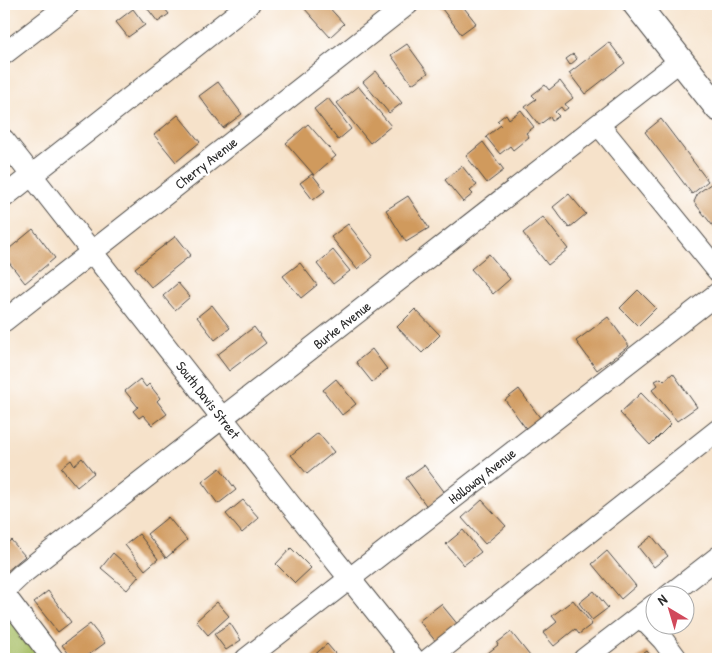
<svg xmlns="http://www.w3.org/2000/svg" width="722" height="663" viewBox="0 0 722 663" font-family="'Patrick Hand',sans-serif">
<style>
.green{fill:#a6bd63;stroke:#687447}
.building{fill:#d09a5d}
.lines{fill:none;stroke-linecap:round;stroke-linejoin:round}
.minor-casing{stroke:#494643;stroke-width:23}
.major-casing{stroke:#494643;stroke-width:28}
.minor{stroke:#fff;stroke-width:21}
.major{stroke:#fff;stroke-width:26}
.labels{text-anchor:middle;stroke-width:4.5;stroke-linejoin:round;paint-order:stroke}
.street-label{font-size:14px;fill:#2b2b2b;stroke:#fff}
</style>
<rect width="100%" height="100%" fill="#fff"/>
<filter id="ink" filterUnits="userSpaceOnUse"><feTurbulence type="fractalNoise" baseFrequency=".02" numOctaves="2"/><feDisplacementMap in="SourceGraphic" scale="10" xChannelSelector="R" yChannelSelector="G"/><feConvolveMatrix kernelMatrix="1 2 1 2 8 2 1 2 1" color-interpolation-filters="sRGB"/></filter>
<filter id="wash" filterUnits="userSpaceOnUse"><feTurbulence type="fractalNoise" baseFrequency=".0096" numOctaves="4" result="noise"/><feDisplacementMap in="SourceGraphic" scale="20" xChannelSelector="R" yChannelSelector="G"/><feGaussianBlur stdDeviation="1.12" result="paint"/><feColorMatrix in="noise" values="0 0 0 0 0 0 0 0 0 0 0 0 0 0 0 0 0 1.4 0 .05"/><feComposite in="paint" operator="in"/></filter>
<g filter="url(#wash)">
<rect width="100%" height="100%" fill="#f6e2ca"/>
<path class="green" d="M4 601 47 659H4Z"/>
<g id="blocks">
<path class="building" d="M144 4H161L169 14 158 22Z
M308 4H326L344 24 330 37 304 8Z
M441 4H461L476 23 461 34 439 5Z
M133 9 145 25 128 37 116 22Z
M609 42 625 63 585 94 569 73Z
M407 44 428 73 412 84 391 55Z
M573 54 577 59 570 65 566 59Z
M376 71 402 103 389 113 363 82Z
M560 81 573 98 565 104 568 108 564 111 561 107 555 112 559 116 552 121 550 117 539 125 525 107 536 99 532 95 545 85 549 90Z
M218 82 242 114 223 128 199 96Z
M358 86 391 126 370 143 337 103Z
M328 98 351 129 338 140 314 109Z
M521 110 534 127 526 133 529 137 513 150 510 146 500 154 486 137 501 125 497 121 506 114 509 119Z
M178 115 200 142 176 162 154 135Z
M661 119 708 181 692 194 645 132Z
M308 124 336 156 314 175 286 143Z
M483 142 504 170 487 183 466 156Z
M462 166 477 185 470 191 473 194 463 202 445 180Z
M312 174 325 191 313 200 300 183Z
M712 183 718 191V230H716L694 202 698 193Z
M569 194 586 214 569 228 553 207Z
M408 196 429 228 406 242 386 210Z
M543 217 568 249 548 265 523 233Z
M348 224 373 256 357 269 331 237Z
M33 229 55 258 25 283 4 256V253Z
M176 236 191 255 151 287 135 268Z
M333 250 350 271 333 284 317 264Z
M489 254 510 279 493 294 471 269Z
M300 263 317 285 301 298 283 276Z
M178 283 190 297 175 310 163 296Z
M638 290 656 308 638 326 620 308Z
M212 305 230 328 215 340 197 317Z
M415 309 440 335 422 353 397 327Z
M608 317 629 346 597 370 576 341Z
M254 327 266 343 229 371 217 355Z
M372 349 387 369 372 382 356 362Z
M673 373 697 407 677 421 652 390 658 385 655 381 661 378 664 381Z
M140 379 146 387 149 384 160 398 157 401 167 414 152 425 143 415 139 418 133 411 138 407 125 391Z
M336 379 356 404 342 415 323 390Z
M519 389 544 423 530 434 505 400Z
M641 393 671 424 650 445 620 413Z
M318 433 334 452 307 474 291 455Z
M82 458 94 473 77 487 61 468 71 460 74 465Z
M424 465 446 494 428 508 406 478Z
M220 468 236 490 218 504 202 482Z
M243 500 259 518 242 533 226 514Z
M482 500 506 526 485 544 462 518Z
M168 517 187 540 166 558 147 534Z
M463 530 481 552 464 565 446 544Z
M139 534 158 559 145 570 125 545Z
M652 536 668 556 654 567 638 547Z
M11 540 25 556 6 572 4 569V546Z
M291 548 311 568 295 583 276 564Z
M607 551 636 586 621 599 592 564Z
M113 553 139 576 127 590 101 568Z
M48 591 71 622 58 632 34 602Z
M594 591 608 608 592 620 579 603Z
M573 600 592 624 579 634 575 629 554 646 543 633 557 622 552 616Z
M217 602 229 616 208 635 196 621Z
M441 604 459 626 437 643 419 621Z
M230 623 241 640 226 650 214 634Z
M90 624 105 643 83 659H73L62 645Z
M511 632 530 656 525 659H476L483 654 484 656 498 645 497 643Z
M327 644 340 659H314L312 657Z
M647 651 653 659H636Z"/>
</g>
</g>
<g filter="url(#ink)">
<use href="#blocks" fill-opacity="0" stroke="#494643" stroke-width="1"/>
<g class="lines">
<g class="minor-casing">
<path id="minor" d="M4 54 69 4
M599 125 718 271
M4 140 289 503 414 659
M4 197 249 4
M4 321 408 4
M4 591 22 574 681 60
M4 594 53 659
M668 596 718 557
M640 616 663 640 677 659
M246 659 718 293
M429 659 718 430
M584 659 654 605"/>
</g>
<g class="major-casing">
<path id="major" d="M636 4 718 108"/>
</g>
<use href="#minor" class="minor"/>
<use href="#major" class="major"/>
</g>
</g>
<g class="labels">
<g class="street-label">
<text transform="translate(206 163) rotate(-38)" y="5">Cherry Avenue</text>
<text transform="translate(342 325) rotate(-38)" y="5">Burke Avenue</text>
<text transform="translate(208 400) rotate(52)" y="5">South Davis Street</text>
<text transform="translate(482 476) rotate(-38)" y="5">Holloway Avenue</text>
</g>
</g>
<rect width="722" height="663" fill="none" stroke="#fff" stroke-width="20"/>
<g transform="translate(670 610) rotate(322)"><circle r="24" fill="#ffffff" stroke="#aaaaaa"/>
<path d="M0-4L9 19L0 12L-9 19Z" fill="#d1495b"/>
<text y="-8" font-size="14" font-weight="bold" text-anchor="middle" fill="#2b2b2b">N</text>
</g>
</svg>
